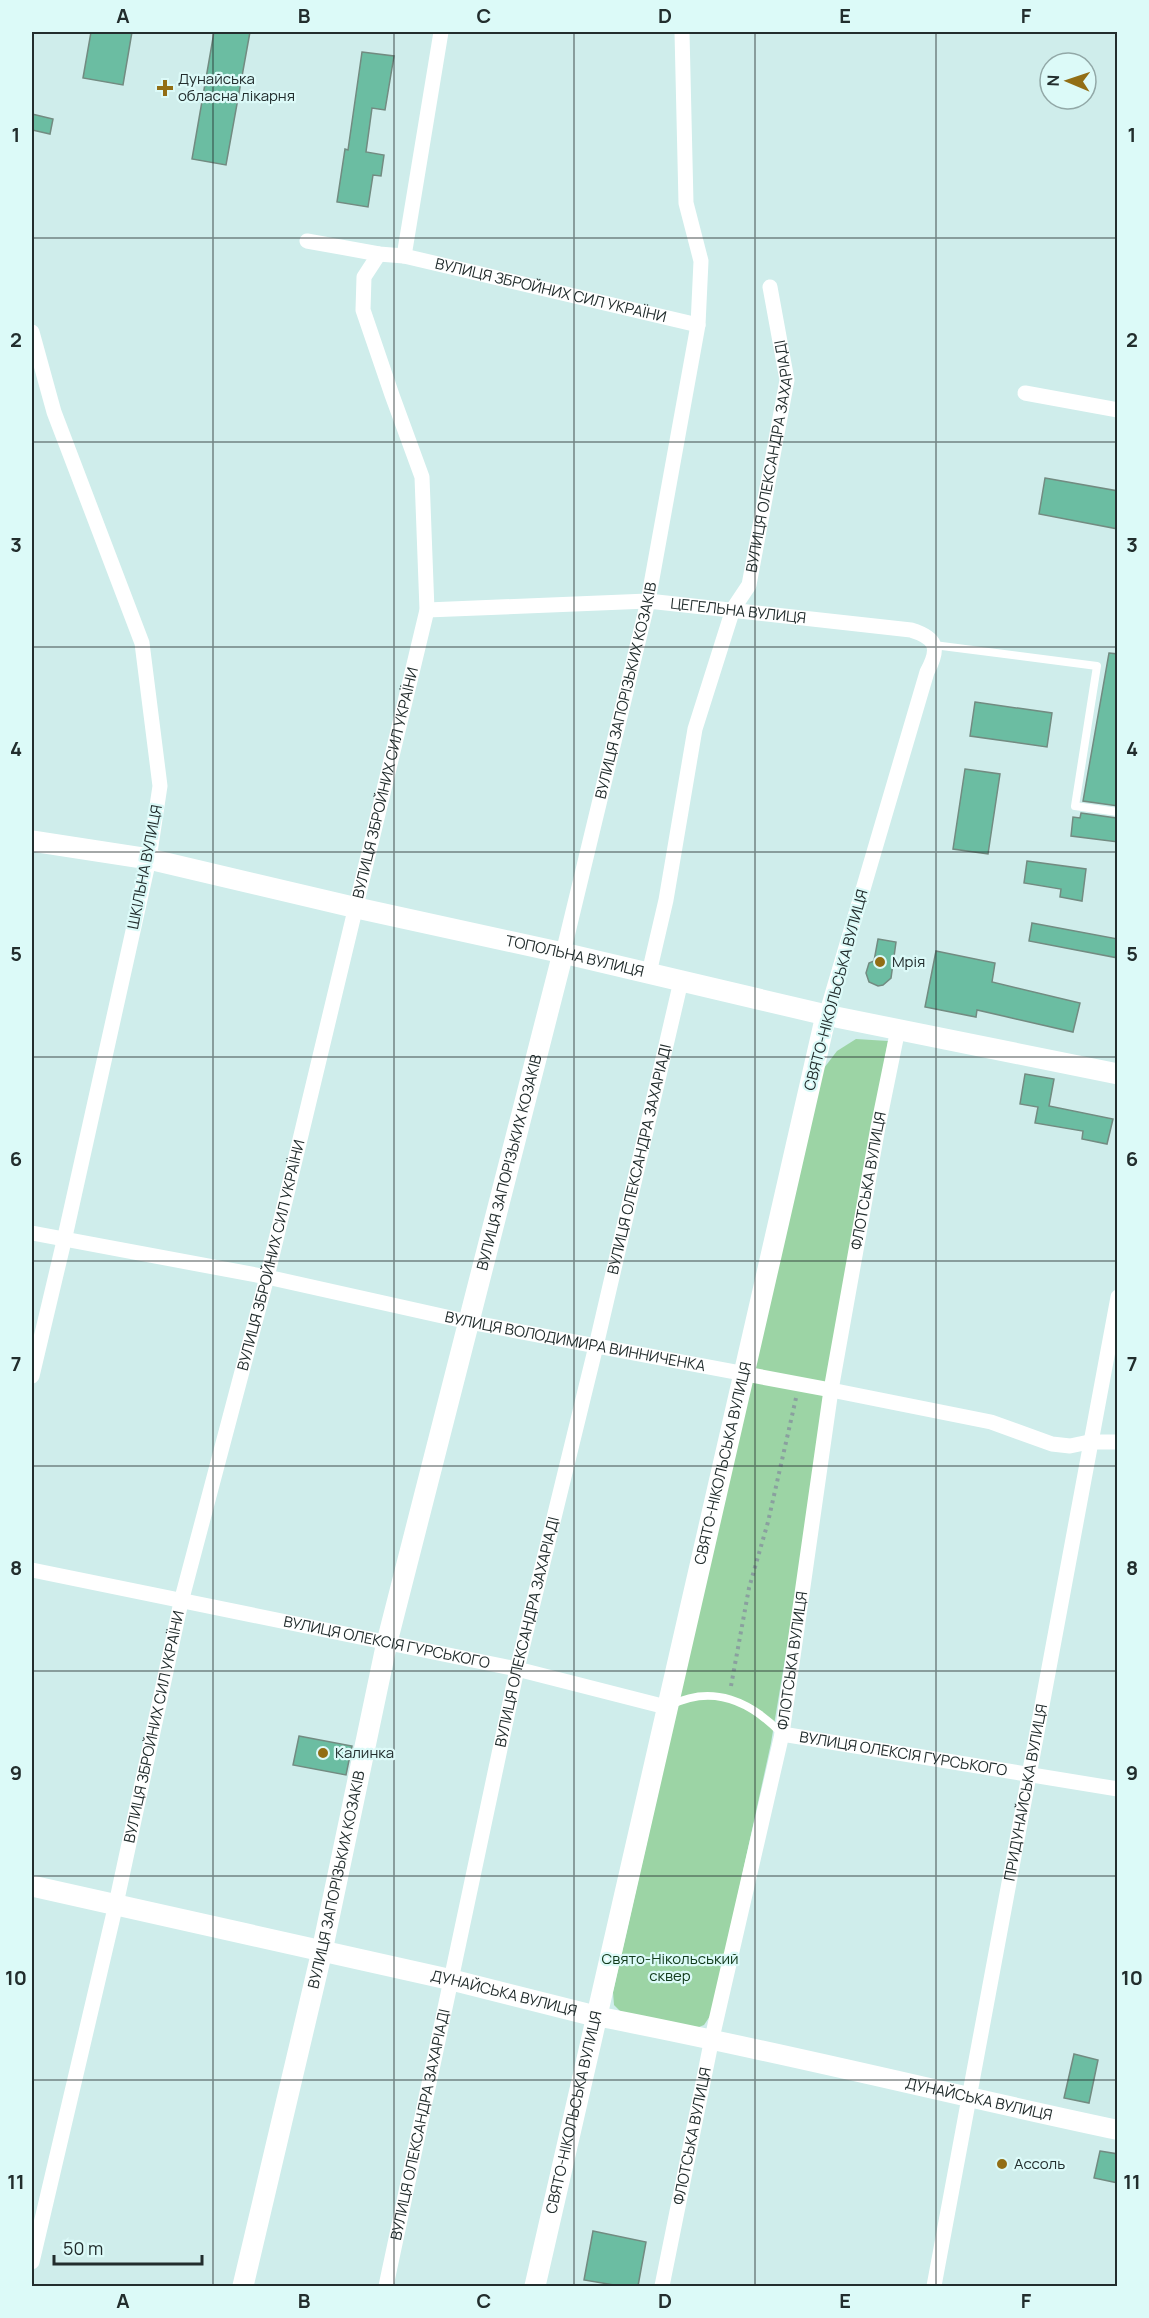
<svg xmlns="http://www.w3.org/2000/svg" width="1149" height="2318" viewBox="0 0 1149 2318" font-family="Manrope,sans-serif">
<style>
.green{fill:#9cd4a5}
.building{fill:#6bbda2;stroke:#728b81;stroke-width:1.5}
.lines{fill:none;stroke-linecap:round;stroke-linejoin:round}
.path{stroke:#8aa09f;stroke-width:4;stroke-dasharray:3 4.5;stroke-linecap:butt}
.service{stroke:#fff;stroke-width:8}
.minor{stroke:#fff;stroke-width:15}
.tertiary{stroke:#fff;stroke-width:20}
.secondary{stroke:#fff;stroke-width:21}
.grid{fill:none;stroke:#222d2d;stroke-width:1.5;stroke-opacity:0.55}
.poi-dot{fill:#926e15;stroke:#dcfaf8;stroke-width:2}
.labels{text-anchor:middle;stroke-width:4.5;stroke-linejoin:round;paint-order:stroke}
.poi-label{font-size:15px;fill:#222d2d;stroke:#dcfaf8;text-anchor:start}
.street-label{font-size:15px;fill:#222d2d;stroke:#dcfaf8}
.park-label{font-size:15px;fill:#103a1a;stroke:#dcfaf8}
.neatline{fill:none;stroke:#222d2d;stroke-width:2}
.grid-label{font-size:20px;text-anchor:middle;font-weight:bold;fill:#222d2d}
</style>
<rect width="100%" height="100%" fill="#cfedeb"/>
<path class="green" d="M856 1039 888 1041 771 1743 712 2013 704 2025 694 2029 621 2012 614 2005 613 1992 821 1072 837 1051Z"/>
<path class="building" d="M91 32H132L123 85 83 78Z
M214 32H250L226 165 192 159Z
M362 52 394 56 385 110 372 108 366 152 384 155 381 176 373 175 368 207 337 202 345 149 348 150Z
M32 114 53 119 50 134 32 130Z
M1045 478 1118 491V529L1039 514Z
M1109 653 1118 654V806L1083 801Z
M975 702 1052 713 1047 747 970 736Z
M965 769 1000 774 988 854 953 849Z
M1081 813 1116 818 1118 842 1071 836 1073 817 1080 818Z
M1027 861 1086 869 1082 901 1060 897 1061 889 1024 883Z
M1032 923 1118 939V958L1029 941Z
M878 939 896 942 891 978 883 985 878 986 869 982 866 973 869 963 874 961Z
M936 951 995 963 992 982 1080 1003 1073 1032 977 1010 976 1017 925 1007Z
M1025 1074 1054 1079 1049 1106 1113 1119 1107 1144 1082 1139 1083 1131 1035 1123 1038 1107 1020 1104Z
M299 1736 352 1746 346 1775 293 1765Z
M1074 2054 1098 2060 1089 2103 1064 2098Z
M1100 2151 1118 2154V2183L1094 2178Z
M593 2231 646 2242 638 2286H620L584 2280Z"/>
<g class="lines">
<path class="path" d="M731 1686 749 1588 768 1522 796 1398"/>
<path class="service" d="M934 645 1097 666 1075 806 1118 812
M671 1705C713 1684 751 1702 781 1733"/>
<g class="minor">
<path id="s1" d="M307 241 379 254 404 256 698 325"/>
<path d="M404 256 441 32"/>
<path d="M32 332 54 412 142 643 160 786 149 859 64 1241 32 1376"/>
<path d="M1025 393 1118 410"/>
<path id="s2" d="M427 610 648 601 911 630C937 638 940 648 927 672L826 1015"/>
<path id="s3" d="M563 953 648 601 698 325 701 261 686 203 682 32"/>
<path id="s4" d="M649 973 666 900 695 729 733 609 749 585 787 380 770 287"/>
<path id="s5" d="M32 1233 267 1277 469 1322 831 1390 991 1422 1052 1444 1070 1446 1089 1442H1118"/>
<path id="s6" d="M32 1570 517 1669 666 1707"/>
<path id="s7" d="M782 1734 1118 1789"/>
<path id="s8" d="M32 2262 116 1904 181 1602 267 1277 427 610 422 477 392 395 363 310 364 277 379 254"/>
<path id="s9" d="M386 2286 517 1669 596 1346 681 981"/>
<path id="s10" d="M662 2286 712 2038 782 1734 831 1390 878 1127 898 1029"/>
<path id="s11" d="M934 2286 1118 1297"/>
</g>
<path class="tertiary" id="s12" d="M595 2016C770 2049 943 2093 1118 2130"/>
<g class="secondary">
<path id="s13" d="M32 841 149 859 357 908 563 953 826 1015 1118 1074"/>
<path id="s14" d="M32 1886 452 1980 595 2016"/>
<path id="s15" d="M243 2286 322 1951 387 1642 563 953"/>
<path id="s16" d="M535 2286C629 1862 730 1439 826 1015"/>
</g>
</g>
<path class="grid" d="M213 32V2286M394 32V2286M574 32V2286M755 32V2286M936 32V2286M32 238H1118M32 442H1118M32 647H1118M32 852H1118M32 1057H1118M32 1261H1118M32 1466H1118M32 1671H1118M32 1876H1118M32 2080H1118"/>
<g class="poi-dot">
<path d="M162 79h6v6h6v6h-6v6h-6v-6h-6v-6h6z"/>
<circle cx="880" cy="962" r="6"/>
<circle cx="323" cy="1753" r="6"/>
<circle cx="1002" cy="2164" r="6"/>
</g>
<g class="labels">
<g class="poi-label">
<text x="178" y="84">Дунайська<tspan x="178" dy="17">обласна лікарня</tspan></text>
<text x="892" y="967">Мрія</text>
<text x="335" y="1758">Калинка</text>
<text x="1014" y="2169">Ассоль</text>
</g>
<g class="street-label">
<text dy="5" stroke="none"><textPath href="#s1" startOffset="249">ВУЛИЦЯ ЗБРОЙНИХ СИЛ УКРАЇНИ</textPath></text>
<text dy="5" stroke="none"><textPath href="#s4" startOffset="534">ВУЛИЦЯ ОЛЕКСАНДРА ЗАХАРІАДІ</textPath></text>
<text dy="5" stroke="none"><textPath href="#s2" startOffset="312">ЦЕГЕЛЬНА ВУЛИЦЯ</textPath></text>
<text dy="5" stroke="none"><textPath href="#s3" startOffset="270">ВУЛИЦЯ ЗАПОРІЗЬКИХ КОЗАКІВ</textPath></text>
<text dy="5" stroke="none"><textPath href="#s8" startOffset="1521">ВУЛИЦЯ ЗБРОЙНИХ СИЛ УКРАЇНИ</textPath></text>
<text transform="translate(145 867) rotate(-79)" y="5">ШКІЛЬНА ВУЛИЦЯ</text>
<text dy="5" stroke="none"><textPath href="#s13" startOffset="555">ТОПОЛЬНА ВУЛИЦЯ</textPath></text>
<text transform="translate(836 990) rotate(-75)" y="5">СВЯТО-НІКОЛЬСЬКА ВУЛИЦЯ</text>
<text dy="5" stroke="none"><textPath href="#s9" startOffset="1155">ВУЛИЦЯ ОЛЕКСАНДРА ЗАХАРІАДІ</textPath></text>
<text dy="5" stroke="none"><textPath href="#s15" startOffset="1155">ВУЛИЦЯ ЗАПОРІЗЬКИХ КОЗАКІВ</textPath></text>
<text dy="5" stroke="none"><textPath href="#s10" startOffset="1125">ФЛОТСЬКА ВУЛИЦЯ</textPath></text>
<text dy="5" stroke="none"><textPath href="#s8" startOffset="1035">ВУЛИЦЯ ЗБРОЙНИХ СИЛ УКРАЇНИ</textPath></text>
<text dy="5" stroke="none"><textPath href="#s5" startOffset="554">ВУЛИЦЯ ВОЛОДИМИРА ВИННИЧЕНКА</textPath></text>
<text dy="5" stroke="none"><textPath href="#s16" startOffset="844">СВЯТО-НІКОЛЬСЬКА ВУЛИЦЯ</textPath></text>
<text dy="5" stroke="none"><textPath href="#s9" startOffset="669">ВУЛИЦЯ ОЛЕКСАНДРА ЗАХАРІАДІ</textPath></text>
<text dy="5" stroke="none"><textPath href="#s6" startOffset="362">ВУЛИЦЯ ОЛЕКСІЯ ГУРСЬКОГО</textPath></text>
<text dy="5" stroke="none"><textPath href="#s10" startOffset="639">ФЛОТСЬКА ВУЛИЦЯ</textPath></text>
<text dy="5" stroke="none"><textPath href="#s8" startOffset="549">ВУЛИЦЯ ЗБРОЙНИХ СИЛ УКРАЇНИ</textPath></text>
<text dy="5" stroke="none"><textPath href="#s7" startOffset="123">ВУЛИЦЯ ОЛЕКСІЯ ГУРСЬКОГО</textPath></text>
<text dy="5" stroke="none"><textPath href="#s11" startOffset="502">ПРИДУНАЙСЬКА ВУЛИЦЯ</textPath></text>
<text dy="5" stroke="none"><textPath href="#s15" startOffset="417">ВУЛИЦЯ ЗАПОРІЗЬКИХ КОЗАКІВ</textPath></text>
<text dy="5" stroke="none"><textPath href="#s14" startOffset="484">ДУНАЙСЬКА ВУЛИЦЯ</textPath></text>
<text dy="5" stroke="none"><textPath href="#s12" startOffset="393">ДУНАЙСЬКА ВУЛИЦЯ</textPath></text>
<text dy="5" stroke="none"><textPath href="#s16" startOffset="178">СВЯТО-НІКОЛЬСЬКА ВУЛИЦЯ</textPath></text>
<text dy="5" stroke="none"><textPath href="#s9" startOffset="165">ВУЛИЦЯ ОЛЕКСАНДРА ЗАХАРІАДІ</textPath></text>
<text dy="5" stroke="none"><textPath href="#s10" startOffset="153">ФЛОТСЬКА ВУЛИЦЯ</textPath></text>
</g>
<g class="park-label">
<text x="670" y="1964">Свято-Нікольський<tspan x="670" dy="17">сквер</tspan></text>
</g>
</g>
<rect width="1149" height="2318" fill="none" stroke="#dcfaf8" stroke-width="66"/>
<g transform="translate(1068 81) rotate(272)"><circle r="28" fill="#dcfaf8" stroke="#92a8a7" stroke-width="1.5"/>
<path d="M0-4.5L10 22L0 15L-10 22Z" fill="#926e15"/>
<text y="-9" font-size="16" font-weight="bold" text-anchor="middle" fill="#222d2d">N</text>
</g>
<path d="M54 2255v9h148v-9" fill="none" stroke="#222d2d" stroke-width="3"/>
<text x="63" y="2255" font-size="18" fill="#222d2d" stroke="#dcfaf8" stroke-width="4.5" paint-order="stroke">50 m</text>
<rect x="33" y="33" width="1083" height="2252" class="neatline"/>
<g class="grid-label">
<text x="123" y="23">A</text>
<text x="304" y="23">B</text>
<text x="484" y="23">C</text>
<text x="665" y="23">D</text>
<text x="845" y="23">E</text>
<text x="1026" y="23">F</text>
<text x="16" y="142">1</text>
<text x="1132" y="142">1</text>
<text x="16" y="347">2</text>
<text x="1132" y="347">2</text>
<text x="16" y="552">3</text>
<text x="1132" y="552">3</text>
<text x="16" y="756">4</text>
<text x="1132" y="756">4</text>
<text x="16" y="961">5</text>
<text x="1132" y="961">5</text>
<text x="16" y="1166">6</text>
<text x="1132" y="1166">6</text>
<text x="16" y="1371">7</text>
<text x="1132" y="1371">7</text>
<text x="16" y="1575">8</text>
<text x="1132" y="1575">8</text>
<text x="16" y="1780">9</text>
<text x="1132" y="1780">9</text>
<text x="16" y="1985">10</text>
<text x="1132" y="1985">10</text>
<text x="16" y="2189">11</text>
<text x="1132" y="2189">11</text>
<text x="123" y="2308">A</text>
<text x="304" y="2308">B</text>
<text x="484" y="2308">C</text>
<text x="665" y="2308">D</text>
<text x="845" y="2308">E</text>
<text x="1026" y="2308">F</text>
</g>
</svg>
